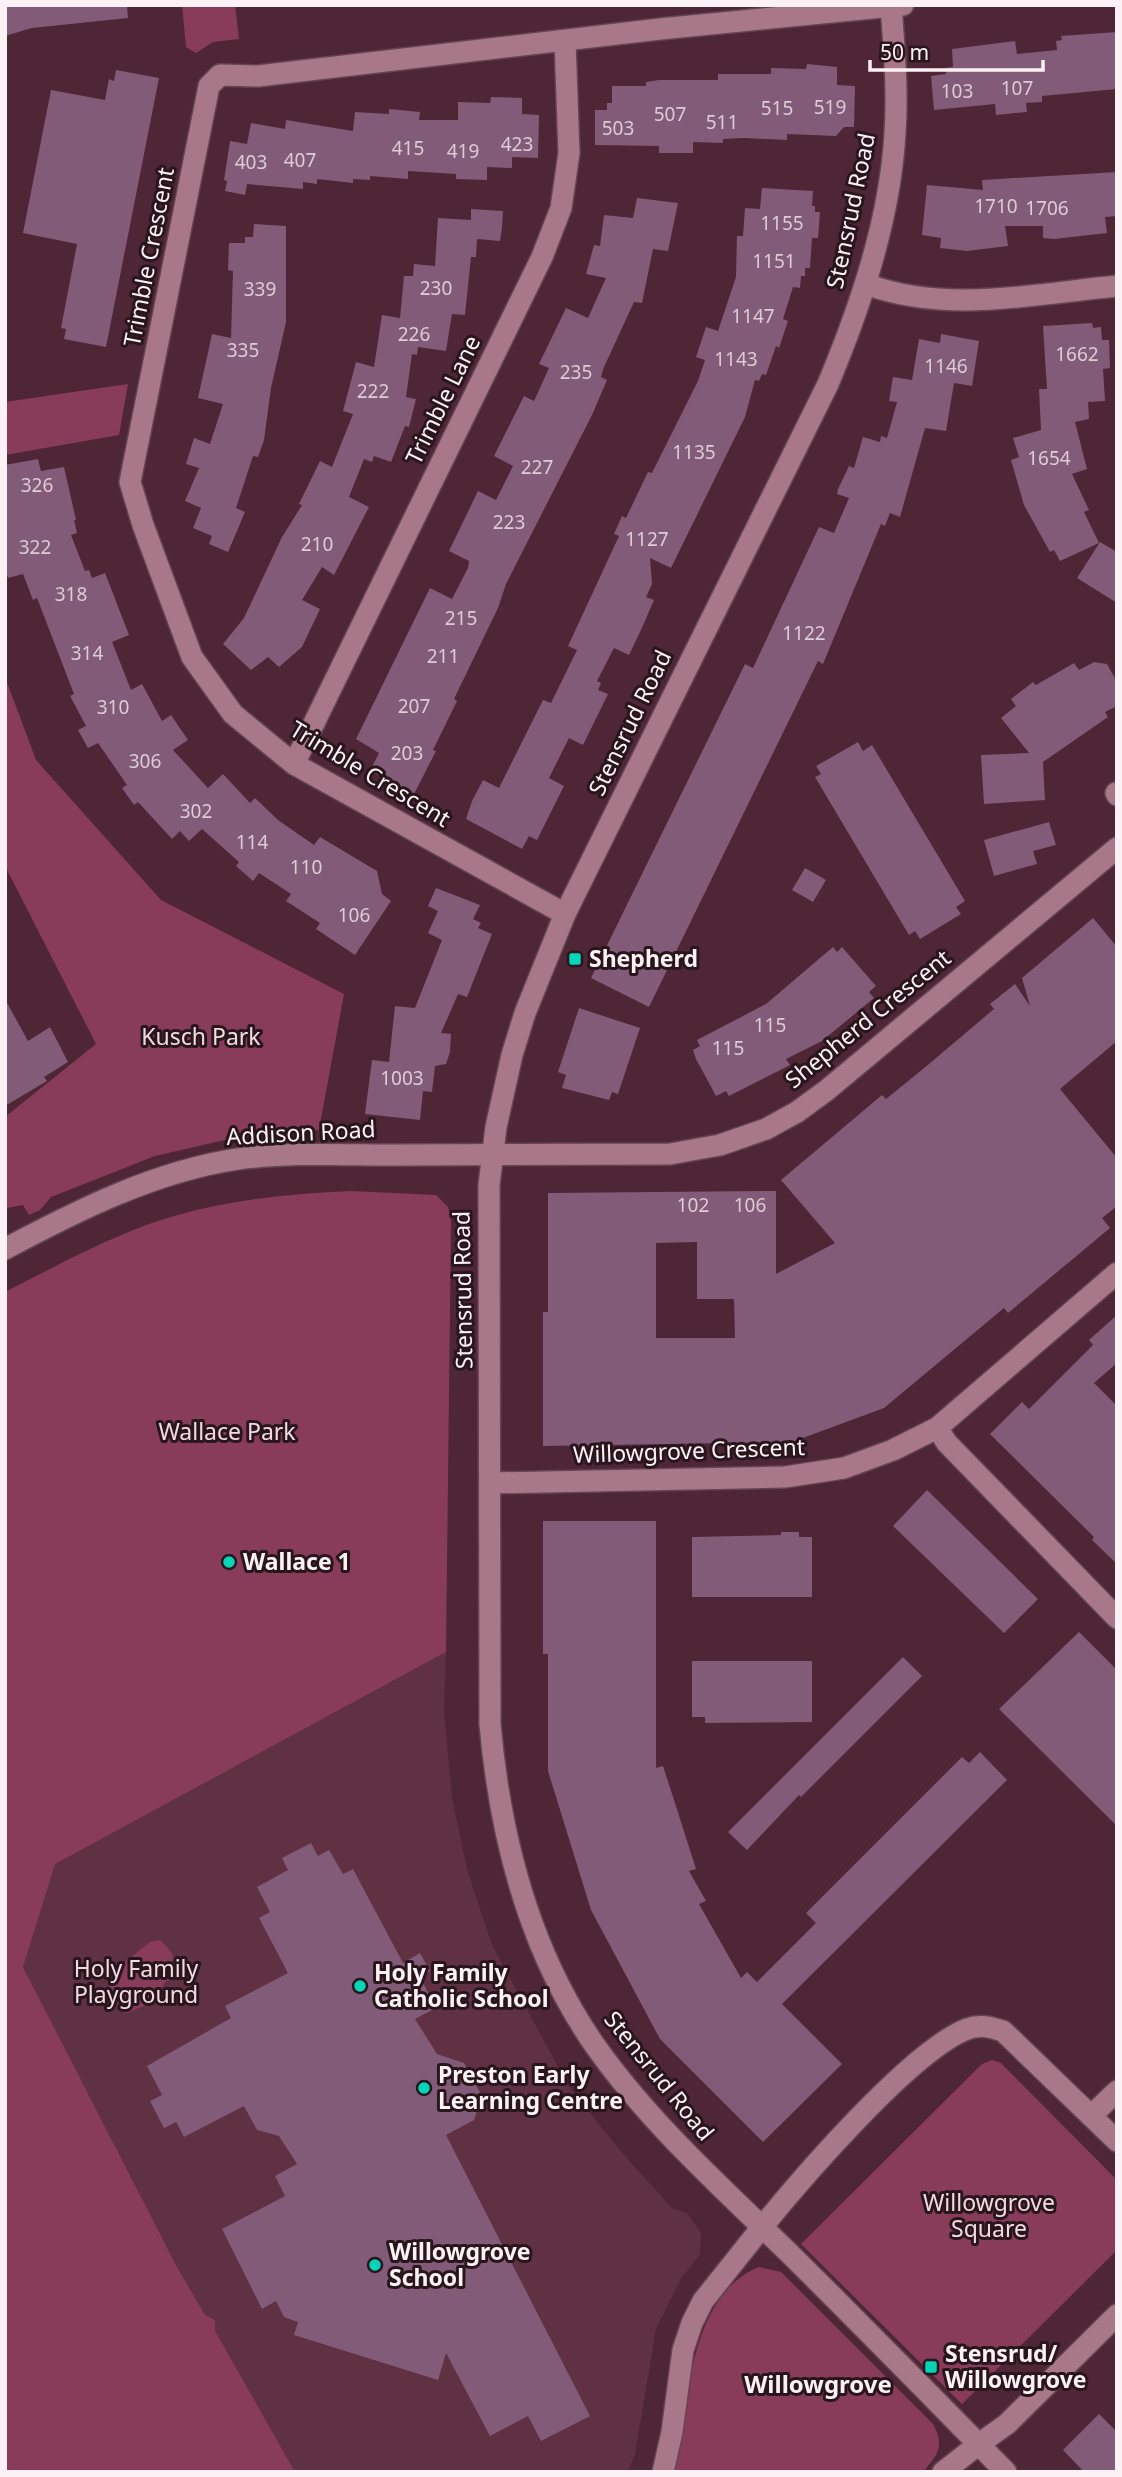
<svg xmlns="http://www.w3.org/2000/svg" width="1122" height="2477" viewBox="0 0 1122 2477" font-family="'Noto Sans',sans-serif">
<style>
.built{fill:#5f3143}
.green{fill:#893c5a}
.building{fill:#815b77;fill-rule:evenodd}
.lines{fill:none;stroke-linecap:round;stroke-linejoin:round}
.street-casing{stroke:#634451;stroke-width:24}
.secondary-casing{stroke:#634451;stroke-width:24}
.street{stroke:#a87888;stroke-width:21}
.secondary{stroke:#a87888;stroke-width:21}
.poi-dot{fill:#03d5b6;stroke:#29161d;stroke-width:2.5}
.labels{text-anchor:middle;stroke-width:6;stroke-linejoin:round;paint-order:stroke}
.number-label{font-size:19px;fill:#ddccd5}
.street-label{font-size:23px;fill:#fcf1f4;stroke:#29161d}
.poi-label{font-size:23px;font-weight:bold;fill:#fcf1f4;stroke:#29161d;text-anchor:start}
.park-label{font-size:23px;fill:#f3dae1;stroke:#29161d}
.neighbourhood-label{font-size:24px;font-weight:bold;fill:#fcf1f4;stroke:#29161d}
</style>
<rect width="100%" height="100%" fill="#4f2635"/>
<path class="built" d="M446 1652 444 1711 452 1798 467 1869 492 1945 569 2087 624 2155 672 2208 687 2213 701 2233 700 2254 680 2280 656 2329 635 2454 628 2472H295L176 2265 23 1967 54 1864Z"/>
<path class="green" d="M182 5H235L239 39 213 42 196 53 186 47Z
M128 384 119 435 5 455V402Z
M5 677 36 760 161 900 344 994 319 1130 229 1139 155 1156 51 1197 40 1210 29 1215 23 1205 7 1208 5 1117 96 1044 5 866Z
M351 1191 436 1195 448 1207 451 1219 446 1652 55 1864 23 1967 176 2265 205 2315 215 2320V2331L295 2472H5V1292C50 1269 94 1245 141 1227 208 1202 280 1194 351 1191Z
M161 1940 173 1955 171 1969 175 1971V1979L166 1981 153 2002 127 2013 122 2012 109 1989 110 1974 150 1942Z
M992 2060 1001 2063 1117 2180V2250L962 2404 801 2244 982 2064Z
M759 2267 781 2272 933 2424C945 2446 938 2454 923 2472H673C689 2408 687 2296 759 2267Z"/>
<path class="building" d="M5 5H127L128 18 32 28 5 36Z
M1117 32V89L1042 96V102L1026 103 1027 112 996 115 995 104 934 110 931 76 946 74 945 68 953 67 952 49 1015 41 1017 54 1057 50 1056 41 1062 40 1061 36Z
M807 64 837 67V85L855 86 854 127H844L836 136 787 134V140L744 138 723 139V143L693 142V153H659V146L595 145V110H607V103H612V86H646V82L659 80H718V74H771V68L806 69Z
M116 70 159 78 106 347 64 339 66 329 61 328 77 244 23 233 51 90 105 100 109 79 114 81Z
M491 97 522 98V114L539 115 538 158 512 157V168L487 167V180L456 179V174L408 171V179L370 176V180L353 179V183L317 179V184L303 182V189L247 184 245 195 225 191 227 181 224 180 230 141 247 144 251 123 285 129 286 120 353 131 355 112 389 114V109L420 112 419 120H458V102L490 103Z
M1117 172V216L1105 217 1107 233 1054 239 1043 238V226H1005L1008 246 967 251 940 248 941 238 922 235 927 185 983 190 982 180Z
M762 188 813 191 812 206H815V212H820L818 238H812L810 268H805V276H801L800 288 793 287 783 319 788 321 779 348 776 346 766 375 762 374 759 381 755 380 745 417 671 568 650 558 652 584 646 597 654 600 641 630 629 655 614 648 597 681 601 683 598 690 608 694 583 745 569 738 549 778 564 786 537 840 529 836 522 849 466 819 472 801 483 780 499 788 543 700 551 703 577 650 568 646 619 536 614 534 622 516 626 518 648 472 652 473 698 381 705 360 696 357 706 327 718 331 736 277 737 236H743L745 208 760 209Z
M637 198 678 203 668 251 653 249 642 303 634 302 604 367 601 377 607 380 592 415 506 584 498 608 454 699 457 701 433 750 436 751 414 794 370 771 379 753 356 739 430 588 452 599 468 568 469 561 449 551 478 491 496 500 513 466 494 456 524 396 534 401 549 368 539 364 566 308 588 318 606 278 586 274 594 245 600 246 604 215 633 218Z
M471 209 503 211 502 228 500 241 477 239 476 257H471L465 315 452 314 446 351 418 347 417 355 412 354 406 397 416 399 409 427 405 426 391 462 374 456 372 462 364 459 349 497 369 507 334 575 322 567 302 600 320 609 302 647 279 667 268 657 251 670 223 644 244 618 282 537 302 505 299 504 320 461 332 467 353 414 343 411 356 362 374 367 382 315 400 318 404 276H413L414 264 435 266 438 218 471 220Z
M254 224 286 226V322L271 388 264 440 258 457 253 456 236 508 245 512 228 552 209 544 212 536 193 528 201 508 185 501 199 468 186 464 194 438 210 444 223 404 198 398 212 334 231 338 233 271 228 270 229 243H245V237H253Z
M1092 323 1093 328 1101 327 1102 340H1109L1110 368 1103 369 1105 401 1088 402 1089 419 1075 422 1087 469 1072 474 1089 510 1084 512 1099 543 1060 561 1054 550 1050 552 1024 505 1011 460 1019 457 1013 438 1041 430 1039 389H1047L1043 326Z
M941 334 979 341 972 386 954 383 946 431 925 428 900 517 890 513 885 526 881 524 823 664 818 661 649 1007 591 978 745 664 753 668 819 527 834 533 849 498 837 494 838 489 849 466 854 468 863 437 880 442 881 436 887 438 897 402 889 401 893 377 912 380 919 339 940 343Z
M38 459 41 471 64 467 76 520H74L77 533 71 535 85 571 89 570 92 578 105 573 129 635 112 642 131 690 142 684 162 721 171 715 188 740 173 750 208 788 223 774 250 803 255 798 278 820 314 845 320 837 377 871 382 894 391 901 355 955 316 929 320 923 286 901 291 894 259 873 253 881 236 866 239 862 202 829 189 841 180 831 172 839 138 802 134 805 122 788 127 785 98 743 88 748 78 730 86 726 70 696 74 694 37 598 33 600 23 574 8 578 5 569V465Z
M1100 542 1117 552V603L1077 578Z
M1094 662 1107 664 1117 682V706L1105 712 1108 717 1043 762 1045 800 984 804 981 755 1029 753 1001 718 1016 706 1011 699 1033 682 1036 685 1074 663 1079 670Z
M858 742 863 751 872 745 965 901 956 907 961 914 920 939 915 931 909 935 815 777 821 774 816 766Z
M1049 822 1056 845 1033 851 1037 864 994 876 984 840Z
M805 868 826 880 813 902 792 890Z
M436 888 480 905 473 919 481 923 478 928 492 934 467 997 458 994 441 1033 451 1034 450 1052 446 1064 435 1066 432 1092 423 1091 420 1120 365 1114 372 1060 389 1062 395 1006 415 1008 442 940 428 933 438 911 428 906Z
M1093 918 1117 947V1041L1060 1089 1117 1158V1206L1102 1218 1110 1228 1008 1313 1004 1308 884 1408 792 1442 543 1446V1312H548V1193L776 1191V1274L835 1243 781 1180 882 1095 886 1099 923 1069 994 1009 990 1004 1015 984 1030 1006 1022 978ZM697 1242V1299H734L735 1338H656V1243Z
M833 947 837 952 842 947 876 986 869 992 874 998 822 1041 786 1059 790 1065 729 1096 726 1091 716 1096 696 1059 693 1050 700 1046 697 1040 766 1004Z
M5 999 28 1041 50 1027 68 1062 44 1077 47 1081 5 1106Z
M579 1008 640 1028 618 1094 612 1092 609 1100 562 1088 566 1075 558 1072Z
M1117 1315V1363L1094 1383 1117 1406V1564L1092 1540 1094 1537 990 1434 1022 1402 1029 1409 1093 1345 1089 1340Z
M927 1490 1038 1599 1004 1633 893 1526Z
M543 1521H656V1768L663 1766 675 1803 696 1869 689 1871 706 1901 699 1904 741 1978 747 1972 757 1982 816 1923 806 1913 962 1757 969 1763 980 1752 1007 1780 782 2004 842 2064 763 2142 660 2039 591 1910 548 1771V1654H543Z
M781 1532H799V1537H812V1597H692V1537L781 1535Z
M1079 1632 1117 1670V1826L999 1709Z
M903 1657 922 1676 801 1797 799 1795 747 1850 728 1832Z
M692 1661H812V1722L705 1723V1717H692Z
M311 1843 318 1856 329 1850 343 1874 353 1869 403 1963 420 1953 430 1971 420 1977 436 2008 415 2019 437 2054 464 2063 482 2096 474 2120 446 2135 590 2416 541 2441 528 2416 490 2436 446 2353 438 2380 294 2335 298 2322 284 2317 276 2301 262 2309 222 2229 285 2196 275 2176 297 2164 279 2136 257 2130 244 2106 184 2137 176 2122 164 2128 150 2101 162 2095 147 2066 231 2018 225 2006 288 1973 259 1918 270 1912 257 1887 288 1870 282 1858Z
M1099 2414 1117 2432V2472H1084L1063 2450Z"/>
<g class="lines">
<g class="street-casing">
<path id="street" d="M866 284C946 314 1034 294 1117 286
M294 764 542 257 561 208 569 153 565 41
M1116 793 1117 795
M565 914 294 764 233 714 192 657 143 525 130 482 209 86 220 75 258 76 660 29 903 5
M5 1249C78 1210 156 1171 238 1159 290 1152 345 1155 398 1155 488 1155 579 1155 670 1154L720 1145 766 1129 797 1112 827 1090 1117 848
M937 1428 947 1443 1117 1618
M490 1483 785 1477 844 1468 893 1450 937 1428 1117 1273
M1092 2115 1117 2091
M762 2227C802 2178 911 2051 967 2029 980 2024 990 2027 1003 2031L1117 2141
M979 2444 1007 2424 1117 2315"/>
</g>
<g class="secondary-casing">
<path id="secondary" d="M891 5C894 47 898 91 895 133 890 219 861 305 828 384L565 914 525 1013 512 1055 496 1127 489 1185 490 1724C500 1836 530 1953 596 2047 650 2123 720 2186 787 2251 861 2324 933 2398 1006 2472
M663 2472 672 2432 683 2350 692 2323 703 2301 762 2227
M943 2472 979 2444"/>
</g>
<use href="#street" class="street"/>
<use href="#secondary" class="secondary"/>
</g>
<g class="poi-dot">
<rect x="568" y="952" width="14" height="14" rx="3.5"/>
<circle cx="229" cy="1562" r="7"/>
<circle cx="360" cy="1986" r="7"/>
<circle cx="424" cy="2088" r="7"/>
<circle cx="375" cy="2265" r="7"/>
<rect x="924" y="2360" width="14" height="14" rx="3.5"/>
</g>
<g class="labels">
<g class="number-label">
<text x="1017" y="95">107</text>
<text x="957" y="98">103</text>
<text x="830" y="114">519</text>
<text x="777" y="115">515</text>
<text x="670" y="121">507</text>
<text x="722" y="129">511</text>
<text x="618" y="135">503</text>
<text x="517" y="151">423</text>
<text x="408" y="155">415</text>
<text x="463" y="158">419</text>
<text x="300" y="167">407</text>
<text x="251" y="169">403</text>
<text x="996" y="213">1710</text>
<text x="1047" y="215">1706</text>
<text x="782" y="230">1155</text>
<text x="774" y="268">1151</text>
<text x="436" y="295">230</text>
<text x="260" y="296">339</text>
<text x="753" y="323">1147</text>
<text x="414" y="341">226</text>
<text x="243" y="357">335</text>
<text x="1077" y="361">1662</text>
<text x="736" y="366">1143</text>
<text x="946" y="373">1146</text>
<text x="576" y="379">235</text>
<text x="373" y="398">222</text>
<text x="694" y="459">1135</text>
<text x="1049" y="465">1654</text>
<text x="537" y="474">227</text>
<text x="37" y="492">326</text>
<text x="509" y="529">223</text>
<text x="647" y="546">1127</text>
<text x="317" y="551">210</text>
<text x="35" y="554">322</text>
<text x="71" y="601">318</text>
<text x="461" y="625">215</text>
<text x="804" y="640">1122</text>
<text x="87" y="660">314</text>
<text x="443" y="663">211</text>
<text x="414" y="713">207</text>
<text x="113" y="714">310</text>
<text x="407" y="760">203</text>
<text x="145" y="768">306</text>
<text x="196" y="818">302</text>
<text x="252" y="849">114</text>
<text x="306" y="874">110</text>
<text x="354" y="922">106</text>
<text x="770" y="1032">115</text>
<text x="728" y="1055">115</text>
<text x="402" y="1085">1003</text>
<text x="693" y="1212">102</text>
<text x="750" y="1212">106</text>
</g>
<g class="street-label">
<text transform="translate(851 211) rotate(-78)" y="8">Stensrud Road</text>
<text transform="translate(149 257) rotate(-79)" y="8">Trimble Crescent</text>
<text transform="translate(443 400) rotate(-64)" y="8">Trimble Lane</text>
<text transform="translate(630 723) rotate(-64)" y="8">Stensrud Road</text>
<text transform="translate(370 774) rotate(31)" y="8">Trimble Crescent</text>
<text transform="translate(868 1019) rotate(-39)" y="8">Shepherd Crescent</text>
<text transform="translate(301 1133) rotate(-3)" y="8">Addison Road</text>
<text transform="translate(463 1290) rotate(-91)" y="8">Stensrud Road</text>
<text transform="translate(689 1451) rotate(-2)" y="8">Willowgrove Crescent</text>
<text transform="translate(659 2076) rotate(51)" y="8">Stensrud Road</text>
</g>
<g class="poi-label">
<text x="589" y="967">Shepherd</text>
<text x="243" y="1570">Wallace 1</text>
<text x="374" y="1981">Holy Family<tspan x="374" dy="26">Catholic School</tspan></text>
<text x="438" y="2083">Preston Early<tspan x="438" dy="26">Learning Centre</tspan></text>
<text x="389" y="2260">Willowgrove<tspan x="389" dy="26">School</tspan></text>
<text x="945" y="2362">Stensrud/<tspan x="945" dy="26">Willowgrove</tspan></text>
</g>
<g class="park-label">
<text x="201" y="1045">Kusch Park</text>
<text x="227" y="1440">Wallace Park</text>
<text x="136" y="1977">Holy Family<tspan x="136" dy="26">Playground</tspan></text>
<text x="989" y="2211">Willowgrove<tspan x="989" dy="26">Square</tspan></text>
</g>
<g class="neighbourhood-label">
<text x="818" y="2393">Willowgrove</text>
</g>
</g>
<rect width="1122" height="2477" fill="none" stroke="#fcf1f4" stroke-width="14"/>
<path d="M870 60v10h173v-10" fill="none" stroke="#fcf1f4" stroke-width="3.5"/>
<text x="880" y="60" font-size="21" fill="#fcf1f4" stroke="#29161d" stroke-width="5" paint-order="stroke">50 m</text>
</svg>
